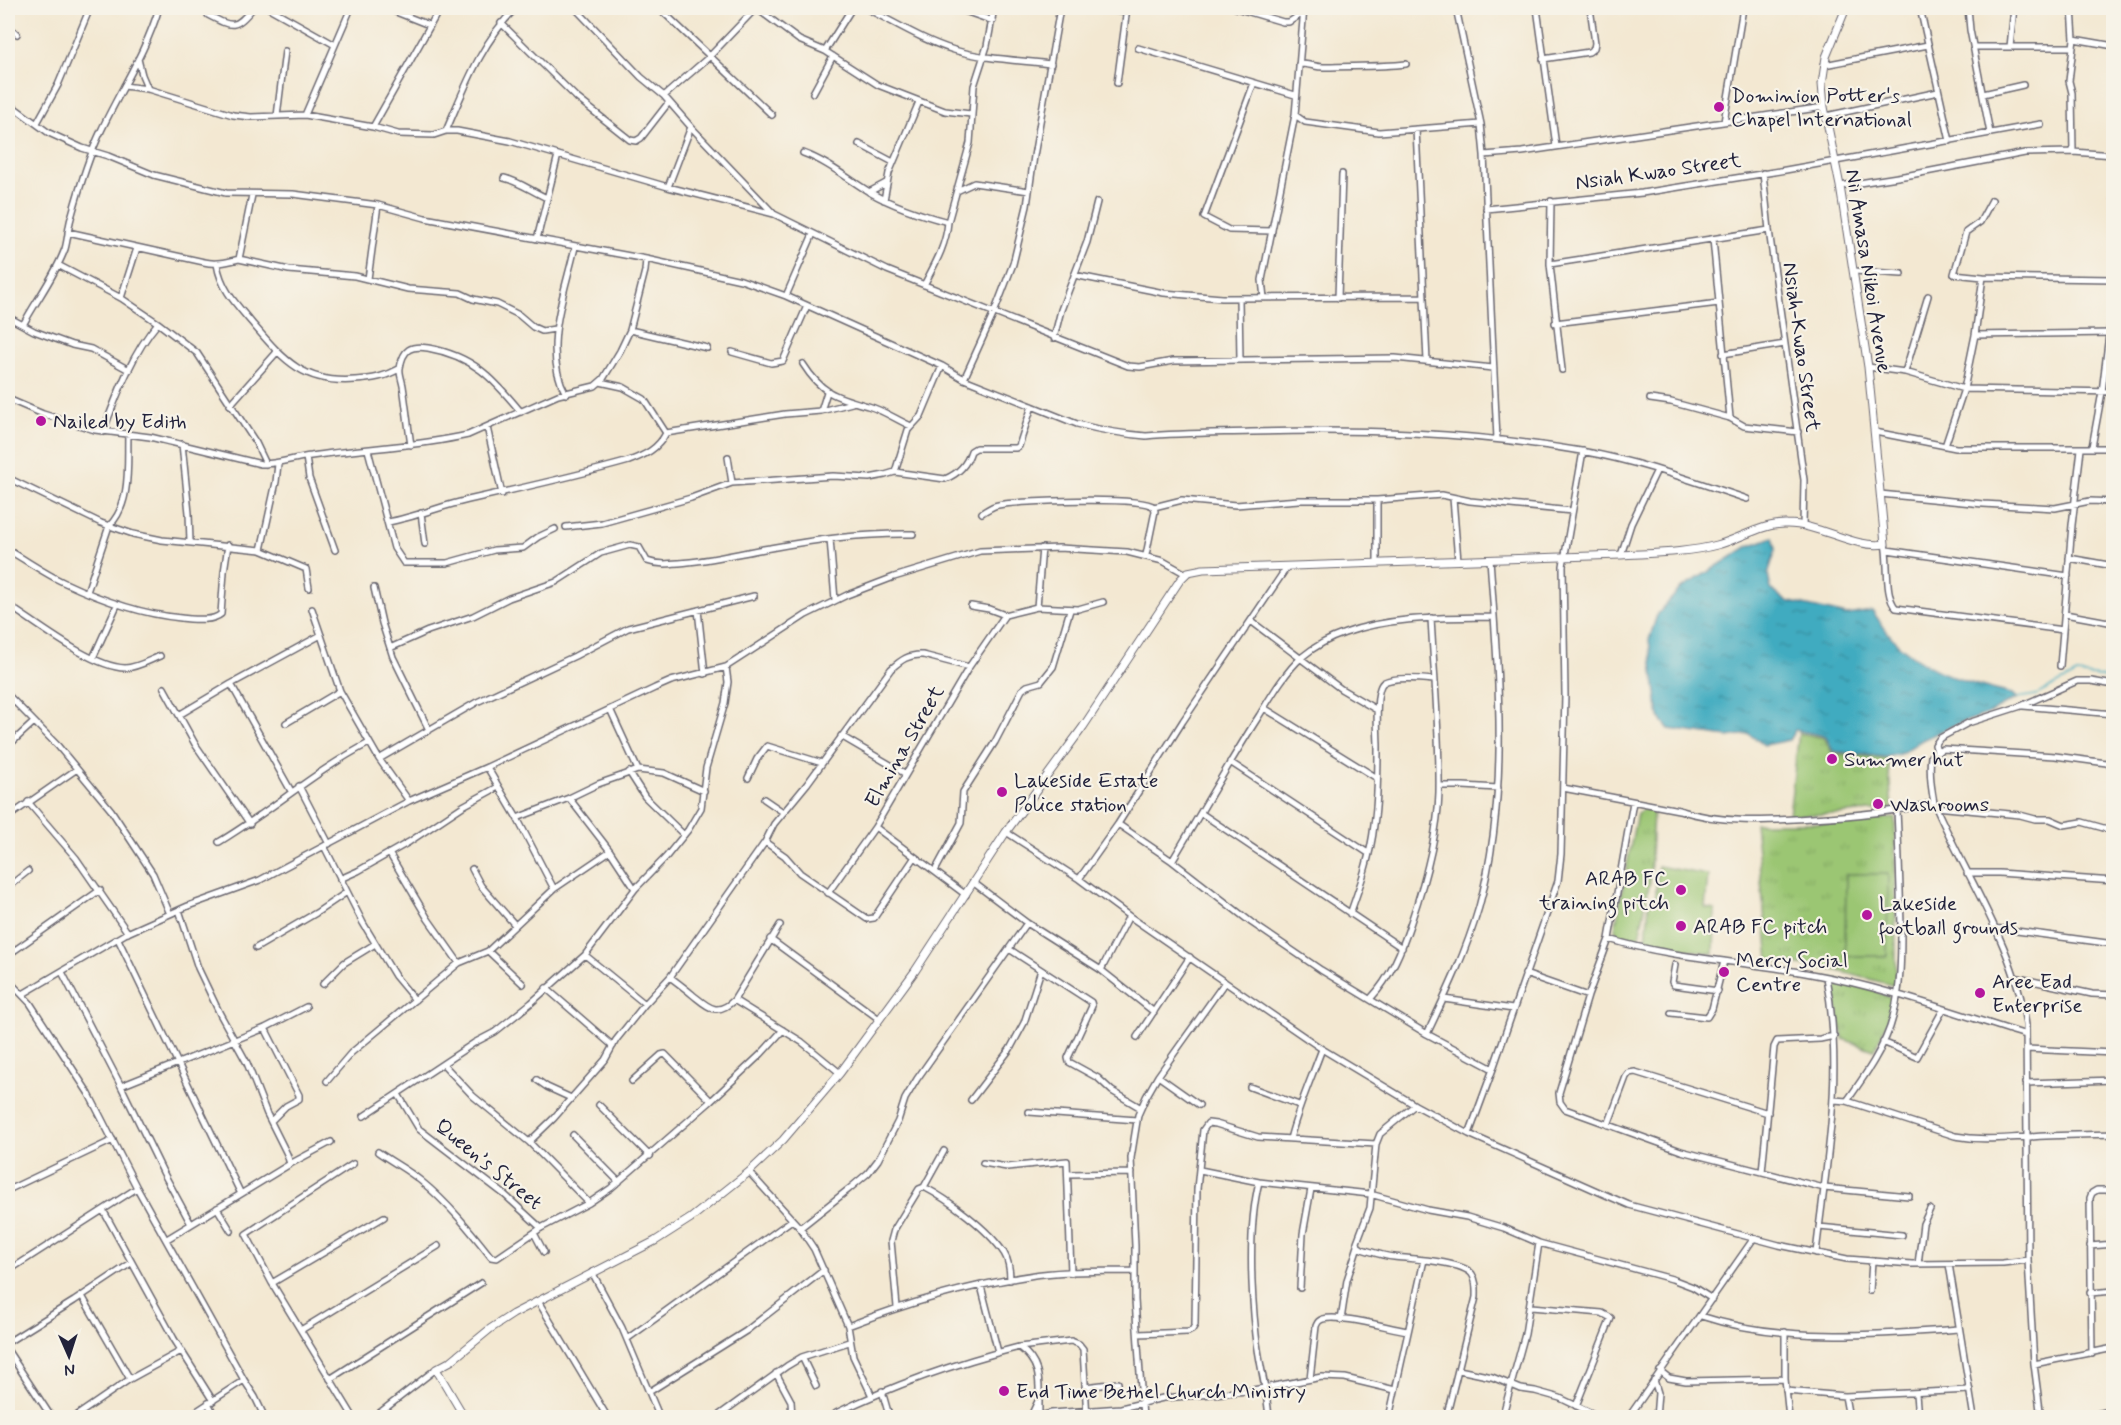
<svg xmlns="http://www.w3.org/2000/svg" width="2121" height="1425" viewBox="0 0 2121 1425" font-family="Mynerve,sans-serif">
<style>
.grass{fill:url(#grass-tufts);stroke:#5e7457;stroke-width:1.5}
.pitch{fill:#9bc673;stroke:#5e7457;stroke-width:1.5}
.water{fill:url(#water-ripples);stroke:#32667e;stroke-width:1.5}
.lines{fill:none;stroke-linecap:round;stroke-linejoin:round}
.stream{stroke:#41abc0;stroke-width:1.5}
.minor-casing{stroke:#6b6770;stroke-width:8}
.tertiary-casing{stroke:#6b6770;stroke-width:9}
.minor{stroke:#fff;stroke-width:5}
.tertiary{stroke:#fff;stroke-width:7}
.poi-dot{fill:#b5179e;stroke:#f7f3e8;stroke-width:2}
.labels{text-anchor:middle;stroke-width:4.5;stroke-linejoin:round;paint-order:stroke}
.poi-label{font-size:21px;fill:#22223b;stroke:#f7f3e8;text-anchor:start}
.street-label{font-size:21px;fill:#22223b;stroke:#f7f3e8}
</style>
<defs>
<pattern id="grass-tufts" width="24" height="20" patternUnits="userSpaceOnUse" patternTransform="scale(1.5)"><rect width="24" height="20" fill="#9bc673"/><path d="M3 7l-1-3M5 7V3M7 7l1-3M15 17l-1-3M17 17v-4M19 17l1-3" fill="none" stroke="#85aa64"/></pattern>
<pattern id="water-ripples" width="26" height="14" patternUnits="userSpaceOnUse" patternTransform="scale(1.5)"><rect width="26" height="14" fill="#41abc0"/><path d="M2 4q2-2 4 0t4 0M15 11q2-2 4 0t4 0" fill="none" stroke="#368b9d"/></pattern>
</defs>
<rect width="100%" height="100%" fill="#f7f3e8"/>
<filter id="ink" filterUnits="userSpaceOnUse"><feTurbulence type="fractalNoise" baseFrequency=".0167" numOctaves="2"/><feDisplacementMap in="SourceGraphic" scale="12" xChannelSelector="R" yChannelSelector="G"/><feConvolveMatrix kernelMatrix="1 2 1 2 8 2 1 2 1" color-interpolation-filters="sRGB"/></filter>
<filter id="wash" filterUnits="userSpaceOnUse"><feTurbulence type="fractalNoise" baseFrequency=".008" numOctaves="4" result="noise"/><feDisplacementMap in="SourceGraphic" scale="24" xChannelSelector="R" yChannelSelector="G"/><feGaussianBlur stdDeviation="1.35" result="paint"/><feColorMatrix in="noise" values="0 0 0 0 0 0 0 0 0 0 0 0 0 0 0 0 0 1.4 0 .05"/><feComposite in="paint" operator="in"/></filter>
<g filter="url(#wash)">
<rect width="100%" height="100%" fill="#f3e8d2"/>
<path class="grass" d="M1799 733 1825 738 1832 753 1888 759 1892 809 1837 814 1789 815Z
M1643 809 1653 810 1650 881 1639 938 1618 935 1615 929 1634 828 1637 814Z
M1895 817 1896 986 1838 971 1769 960 1755 823H1822Z
M1826 977 1864 985 1892 999 1888 1021 1874 1050 1843 1039 1833 984Z"/>
<path class="pitch" d="M1658 866 1708 875 1705 908 1715 910 1714 954 1646 942 1649 903H1655Z
M1846 874H1888L1887 956H1845Z"/>
<path class="water" d="M1773 537 1776 549 1768 574 1771 589 1786 601 1847 615 1872 611C1881 622 1890 638 1901 647 1933 674 1973 685 2012 694L2017 698 1987 714 1952 726 1922 740 1900 754 1885 757 1833 751 1826 736 1795 730 1789 740 1764 745 1749 734 1728 737 1669 729 1659 717 1649 640 1657 615 1679 590 1749 546Z"/>
<g class="lines">
<path class="stream" d="M2017 698 2036 695 2077 674 2114 679"/>
</g>
</g>
<g filter="url(#ink)">
<g class="lines">
<g class="minor-casing">
<path id="minor" d="M208 8V15C233 28 235 29 253 8
M269 8 335 45
M386 8 429 25
M575 8 641 77 664 96 691 127 773 213
M659 8 772 115
M756 8 799 40 825 51 878 85 945 111 971 114
M865 8C894 22 922 40 954 50 984 59 1018 60 1051 64
M956 8 993 21
M1080 8 1127 12
M1236 8 1283 22H1289L1303 13
M1456 8 1481 124 1484 155 1497 439
M1537 8 1556 146
M1920 8 1950 141
M1968 8 1970 30 1990 133
M2072 8 2074 39 2069 81 2072 93 2073 152
M501 23 577 98 630 140 636 141 641 138 669 102
M8 26 17 34
M2074 39 2114 46
M1975 47H2073
M2010 47 2014 8
M1138 48 1295 95
M825 51 852 8
M138 59 142 75 148 89
M1543 59 1589 52 1594 48 1595 43 1590 8
M1299 64C1309 63 1316 68 1326 67 1353 66 1380 67 1406 64
M1824 65 1928 45
M1117 83 1127 8
M1254 83 1204 217 1229 230 1272 231
M124 86 148 89 233 115 251 117 305 115 373 127 398 134 434 135 446 131H457L510 141 668 187 774 214 887 270 1128 366 1140 367 1173 361 1395 358 1493 368
M813 93 833 56
M1983 94 2023 85
M664 96 709 57 756 8
M8 103 49 133 82 148 108 156 154 175 226 193 293 194 378 205 425 218 646 259 741 280 786 296 942 366 964 379 1077 424C1100 430 1122 434 1146 436 1181 433 1216 433 1251 432 1362 429 1471 432 1581 451 1638 461 1693 481 1747 499
M305 115 351 8
M1295 115 1305 122 1379 132 1481 124
M277 116 285 51
M1826 116 1938 92
M1724 122 1743 8
M37 123 58 85 90 8
M373 127 440 8
M1416 129 1427 361
M446 131C465 87 482 41 516 8
M859 144 893 162
M803 153C828 162 848 179 871 193 896 207 921 215 948 222
M2111 154 2114 201
M1484 155 1522 152 1824 107
M1763 173 1769 230 1804 480 1803 526
M504 178C518 181 533 192 547 198
M1840 186 1910 175 2025 153 2073 152 2114 155
M668 187 691 127
M957 191 974 183 1029 191
M869 192 886 183
M884 200 889 173 919 102
M1992 200 1980 222 1966 232 1954 274 1983 277 2114 279
M1551 201 1550 264 1562 370
M1486 209 1642 193 1780 171 2041 124
M68 232 204 262C216 265 227 262 239 259L252 195
M537 239 558 155
M1713 239 1730 418
M239 259 289 270 355 276 408 289 460 293 473 299 497 304 519 315 533 327 542 331 555 329
M217 264C221 289 236 304 252 323 283 359 303 384 355 380 372 379 385 377 399 369
M1550 264 1769 230
M58 265 121 298 158 323
M1854 271 1902 274
M1074 275 1164 293 1222 298 1423 297
M368 279 378 205
M924 285C935 264 946 246 948 222L970 143 974 86 987 46 994 8
M786 296 813 234
M121 298 137 248
M1239 298 1240 360
M1264 298 1262 280 1295 115 1304 8
M1338 298 1342 174
M8 317 34 331 72 345 91 349 129 370
M1555 323 1719 303
M23 325C37 299 55 276 65 249 68 239 68 228 71 218 79 189 88 158 101 131 120 90 146 52 159 8
M630 330 707 348
M1975 335 2114 333
M1054 338 1061 310 1087 242 1097 202
M732 352 771 363 783 361 807 306
M1723 354 1785 344
M803 364C822 394 836 397 868 406 883 410 897 420 911 426
M1868 367 1905 372 1964 389 2114 392
M1905 372 1928 296
M964 379 994 313 1013 264 1027 206 1034 156 1060 8
M600 382 623 387 644 399 666 433
M566 394C541 350 565 293 575 247
M8 399 43 414 95 430 150 437 261 464C279 464 293 458 311 456 363 448 416 447 468 435L558 395 595 386 603 379 620 351 630 330 645 271 646 259
M1650 399 1671 402 1730 418 1744 426 1798 432
M230 405 277 352
M821 411 827 392
M487 427 502 494
M103 432C117 395 132 353 158 323L197 353 256 443 266 464
M1875 432 1956 448H2114
M666 433 785 414 821 411 852 403
M182 444 189 513 190 542
M411 445C408 426 406 406 403 386 402 380 399 373 400 368 403 349 411 345 428 348 473 356 493 378 521 412
M1945 446 1964 389 1975 335 1983 277
M2092 447 2102 392 2114 293
M368 450 394 548 404 563H447L494 550 523 548 538 537 555 529
M306 457 309 478 335 550
M728 457 732 483
M895 472 908 430 921 416 942 366
M8 478 101 523 133 534 162 540 261 550 306 569 309 588
M1880 494 1983 504 2055 508 2090 501 2114 502
M1453 498 1458 561
M421 513 425 544
M982 513C987 510 992 506 998 505 1019 501 1141 496 1154 507L1182 500 1236 505 1299 500H1377L1442 495 1470 501 1572 511
M388 522C415 517 441 506 468 500 522 488 576 476 629 461 645 455 658 449 666 433
M566 527 602 523 691 498 732 483 833 476 869 478 885 475 895 472 945 479C958 474 967 464 971 451L976 448H1016L1019 446 1032 406
M830 539 835 600
M1885 544C1889 560 1884 597 1896 608L2063 630
M8 550C26 560 44 573 63 582 101 600 139 614 181 618 193 619 212 622 221 614L224 572 228 545
M261 550 276 482 278 464
M1887 550 2068 576
M1146 555 1155 511 1154 507
M1621 555 1631 524 1657 470
M2069 558 2114 566
M1377 563V500
M374 588 382 623 393 657 429 730
M87 592 109 526C132 504 127 463 128 434
M971 606 989 609 1005 615 1037 607 1078 609 1103 602
M11 607C39 625 92 667 125 668 136 668 150 660 160 656
M1037 607 1042 548
M312 609 340 691 379 759 409 801
M698 610 705 674
M2065 614 2114 623
M1251 621 1341 689 1377 710
M390 648 428 631 473 616 509 598 556 582 601 553 630 545 639 547 647 561C658 565 668 564 679 563 710 561 739 553 770 548 817 539 865 533 913 534
M93 658 117 605
M2060 666 2072 525 2081 449
M231 684 291 791
M164 688 195 744 250 824
M8 695 58 746 111 810 153 874 170 914
M2023 706 2114 714
M1264 708 1377 778
M179 715 231 684 321 635
M286 723 340 691
M841 736 906 774
M8 746 34 722
M1937 752 1935 745 1940 738 1968 723 2021 706 2077 681H2091L2114 685
M379 759 477 702 575 656 628 628 754 596
M1230 762 1368 853
M487 767 517 818 569 798 598 784 638 770 610 709
M638 770 664 773 704 791
M629 772 645 797 684 835
M748 778 757 759 767 746 822 763
M299 786 329 844
M1439 786H1463L1498 788
M1563 788 1679 810C1721 824 1768 821 1811 818 1854 816 1893 812 1934 803
M569 798 610 851 635 889
M764 799 783 812
M28 802 76 858 128 933
M1633 802 1609 939 1588 996 1559 1093 1560 1102 1565 1109 1681 1151 1824 1188 1909 1196
M1936 807 2020 815 2035 819H2050L2064 825 2082 822 2107 829 2114 828
M1201 813 1402 948
M8 817 77 769
M517 818 554 889
M1118 824 1172 861 1252 923 1321 970 1427 1034 1493 1069
M875 827 966 895
M1006 832 1079 879 1129 916 1322 1049 1415 1105 1469 1134 1606 1195 1629 1205 1779 1245 1847 1259 1912 1264 2003 1263 2028 1260
M219 842C271 811 315 771 369 743
M765 842 785 856 800 873 867 919 874 918 915 857
M324 846 363 923 395 976 415 1000
M389 853 428 919 459 963
M1172 861C1201 813 1228 764 1259 716 1270 698 1285 672 1302 657 1314 647 1330 638 1345 633 1393 616 1444 618 1494 617
M472 869 481 886 515 925
M935 871 961 823 963 792 995 742 1022 690 1027 686 1041 682 1053 667 1070 610
M1967 873H1999L2114 881
M340 879 358 871 409 842 463 806 498 787
M1079 879 1118 824 1183 721 1287 567
M974 883 1027 923 1101 970 1154 1012
M8 887 28 871
M828 893 875 827 969 667 1005 615
M179 910 198 968 220 1014 247 1063 267 1114 287 1154 290 1164
M1350 914C1360 886 1371 855 1374 825 1378 799 1378 773 1378 747 1378 734 1374 691 1383 683 1392 676 1423 679 1434 680
M1994 928 2114 944
M118 939 241 1194
M770 939 879 1019
M1609 939C1674 959 1744 961 1811 974 1884 987 1955 1013 2026 1035
M256 948 316 913 347 892
M1009 949 1091 1002 1092 1006 1068 1058 1069 1062 1098 1078 1112 1091 1141 1108
M488 951 523 984
M8 955 100 890
M585 955 645 1004
M1675 965 1672 982 1674 985 1718 991
M1101 970 1129 916
M62 972 121 1086 163 1172 191 1224
M1525 974 1588 996
M670 977C678 983 686 989 693 995 708 1007 717 1017 734 1000L780 925
M2014 977 2092 994 2114 995
M8 980 30 1003 89 1094 137 1188 244 1380 255 1397 265 1418
M323 984 344 963 375 944
M546 988 613 1046
M23 994 125 934 188 906 260 880 409 801 487 767 655 688 671 681 726 667 806 615 847 595 894 577 980 551 1059 548 1127 552 1163 561 1186 574
M1371 998C1391 977 1402 949 1411 922 1425 881 1438 835 1439 792 1440 734 1434 676 1431 618
M1444 999 1513 1009
M734 1000 802 1042 840 1073
M1671 1013 1707 1017 1712 1009 1724 961
M265 1028 299 1095V1099L286 1106 271 1121
M1427 1034C1447 992 1466 952 1479 907 1510 795 1498 675 1490 559
M1137 1037 1190 957
M1883 1042 1917 1057 1943 1010
M2026 1049 2114 1053
M443 1064 473 1096 529 1142 589 1203
M1158 1076 1199 1105
M537 1080 547 1087 571 1098
M327 1081 351 1053 459 963 488 951 554 889 610 851
M632 1081 661 1055 665 1054 711 1101
M2026 1083 2114 1080
M121 1086 265 1028 306 1007
M1250 1087 1299 1105
M398 1094 419 1129 505 1195 541 1228
M971 1100 1010 1049 1024 1023 1041 970
M1834 1100 1847 1101 1955 1136C1984 1141 2002 1138 2029 1137 2057 1135 2085 1135 2114 1134
M1847 1101C1864 1077 1886 1046 1893 1017 1901 987 1901 957 1901 926 1900 888 1899 850 1897 811
M599 1105 650 1156
M1029 1112 1137 1120
M364 1116 474 1043 495 1032 531 1003 585 955 635 889 666 857 688 830 701 808 706 768 725 703 728 682 726 667
M1608 1125 1626 1077 1629 1073 1635 1072 1768 1113
M1469 1134 1493 1069 1558 881 1561 854 1565 695 1563 566 1583 451
M573 1135 619 1182
M1290 1139C1298 1108 1311 1079 1322 1049
M529 1142 553 1119 605 1060 616 1040 645 1004 670 977 765 842 774 824 807 784 891 669C901 660 909 654 923 655L969 667
M378 1152C392 1162 408 1170 421 1181 448 1203 470 1230 491 1257L497 1258 541 1228 589 1203 611 1188 711 1101 761 1054 783 1030
M983 1163 1007 1167 1067 1161 1071 1273
M353 1164 246 1234 272 1283 354 1418
M1200 1170 1259 1182 1370 1194 1428 1210 1467 1217 1504 1228 1539 1243 1672 1279 1693 1287 1712 1299
M749 1172 800 1228 814 1249 848 1326 853 1356 872 1396
M1762 1172 1774 1047 1777 1041 1820 1039 1834 1036
M1069 1174 1132 1173
M1259 1182C1248 1226 1251 1290 1256 1335 1259 1363 1267 1390 1269 1418
M924 1187C949 1200 988 1229 1004 1253 1009 1261 1010 1271 1010 1280
M8 1190 113 1140
M217 1208 231 1231
M103 1210 174 1339 213 1401
M1819 1227 1902 1235
M800 1228 849 1189 868 1173 878 1160 898 1121 905 1099 917 1079 1027 923
M534 1233 544 1252
M167 1239 290 1164 331 1142
M1358 1246 1362 1249C1372 1252 1383 1256 1394 1257 1411 1259 1462 1261 1472 1274 1477 1281 1476 1290 1476 1297L1446 1418
M2090 1246 2114 1244
M1816 1253C1827 1157 1844 1074 1826 977
M1918 1264 1923 1224 1930 1209
M1949 1264 1974 1418
M8 1271 137 1188
M592 1272 622 1328 660 1418
M272 1283 384 1217
M981 1286 998 1352
M1300 1288 1303 1234 1311 1189
M1870 1291 1872 1261
M2090 1293 2114 1291
M82 1296 130 1379
M538 1301 608 1418
M897 1307 891 1241 894 1230 919 1189 924 1187 944 1151
M1531 1307 1602 1313 1611 1318 1576 1406
M1701 1316C1782 1343 1875 1335 1959 1329
M1341 1320 1347 1280 1358 1246 1357 1242 1370 1208 1376 1144 1380 1134 1415 1105
M848 1326C907 1303 966 1286 1029 1276 1064 1270 1101 1272 1135 1271
M301 1330 438 1246
M1785 1332V1379L1789 1418
M1138 1334 1188 1332 1192 1330 1195 1325 1197 1189 1203 1130 1208 1123 1216 1124 1258 1137 1376 1144
M627 1339 792 1220
M8 1342 74 1301 131 1263
M1019 1347 1071 1341 1079 1344 1083 1349 1087 1418
M8 1351 52 1418
M2092 1354 2090 1198 2092 1193 2097 1190H2114
M802 1357 816 1386
M2034 1364 2114 1348
M1459 1370 1492 1377 1521 1389 1535 1391 1560 1398 1602 1418
M1660 1371 1669 1378 1686 1381 1785 1379
M776 1373 791 1401 792 1418
M330 1379 481 1283
M1310 1379 1316 1326C1318 1322 1318 1321 1323 1319 1340 1314 1388 1328 1408 1331
M1654 1380 1658 1393 1656 1418
M1085 1387 1118 1383
M882 1391 888 1412 887 1418
M1786 1391 1845 1396 1970 1390
M649 1392 746 1331 824 1270
M1916 1394 1918 1418
M1845 1396 1849 1418
M208 1403 216 1418
M836 1413C894 1385 956 1363 1019 1347 1045 1366 1038 1387 1039 1416
M73 1418 130 1379 181 1351
M186 1418 244 1380
M373 1418 436 1369
M715 1418 787 1366 802 1357 849 1342
M1030 1418 1038 1401
M1032 1418 1052 1413 1121 1408 1163 1398 1248 1391 1322 1377 1345 1378 1395 1390
M1143 1418 1135 1300V1246L1131 1158 1138 1115 1146 1097 1158 1076 1225 982
M1389 1418 1424 1260
M1502 1418 1525 1334 1539 1243
M1628 1418 1754 1238
M2041 1418 2034 1364 2028 1260 2026 1025C2016 949 1964 873 1934 803 1931 787 1929 771 1931 756L1943 749 2055 756 2114 764
M2080 1418 2114 1410"/>
</g>
<g class="tertiary-casing">
<path id="tertiary" d="M465 1418 436 1369 451 1361 490 1329 513 1314 655 1241 691 1218 749 1172 783 1140 840 1073 915 971 1006 832 1083 727 1180 580 1188 572 1203 569 1621 555C1653 553 1686 553 1717 545 1740 539 1763 523 1787 524 1820 524 1854 549 1885 544L1868 367 1840 186 1824 107 1822 84 1826 57 1846 8"/>
</g>
<use href="#minor" class="minor"/>
<use href="#tertiary" class="tertiary"/>
</g>
</g>
<g class="poi-dot">
<circle cx="1719" cy="107" r="6"/>
<circle cx="41" cy="421" r="6"/>
<circle cx="1832" cy="759" r="6"/>
<circle cx="1002" cy="792" r="6"/>
<circle cx="1878" cy="804" r="6"/>
<circle cx="1681" cy="890" r="6"/>
<circle cx="1867" cy="915" r="6"/>
<circle cx="1681" cy="926" r="6"/>
<circle cx="1724" cy="972" r="6"/>
<circle cx="1980" cy="993" r="6"/>
<circle cx="1004" cy="1391" r="6"/>
</g>
<g class="labels">
<g class="poi-label">
<text x="1731" y="102">Dominion Potter's<tspan x="1731" dy="24">Chapel International</tspan></text>
<text x="53" y="428">Nailed by Edith</text>
<text x="1844" y="766">Summer hut</text>
<text x="1014" y="787">Lakeside Estate<tspan x="1014" dy="24">Police station</tspan></text>
<text x="1890" y="811">Washrooms</text>
<text x="1669" y="885" text-anchor="end">ARAB FC<tspan x="1669" dy="24">training pitch</tspan></text>
<text x="1879" y="910">Lakeside<tspan x="1879" dy="24">football grounds</tspan></text>
<text x="1693" y="933">ARAB FC pitch</text>
<text x="1736" y="967">Mercy Social<tspan x="1736" dy="24">Centre</tspan></text>
<text x="1992" y="988">Aree Ead<tspan x="1992" dy="24">Enterprise</tspan></text>
<text x="1016" y="1398">End Time Bethel Church Ministry</text>
</g>
<g class="street-label">
<text transform="translate(1658 171) rotate(-8)" y="7">Nsiah Kwao Street</text>
<text transform="translate(1869 271) rotate(81)" y="7">Nii Amasa Nikoi Avenue</text>
<text transform="translate(1802 347) rotate(82)" y="7">Nsiah-Kwao Street</text>
<text transform="translate(904 746) rotate(-60)" y="7">Elmina Street</text>
<text transform="translate(489 1164) rotate(39)" y="7">Queen’s Street</text>
</g>
</g>
<rect width="2121" height="1425" fill="none" stroke="#f7f3e8" stroke-width="30"/>
<g transform="translate(69 1356) rotate(177)" stroke="#f7f3e8" stroke-width="4.5" paint-order="stroke">
<path d="M0-4.5L10 22L0 15L-10 22Z" fill="#22223b"/>
<text y="-9" font-size="16" font-weight="bold" text-anchor="middle" fill="#22223b">N</text>
</g>
</svg>
